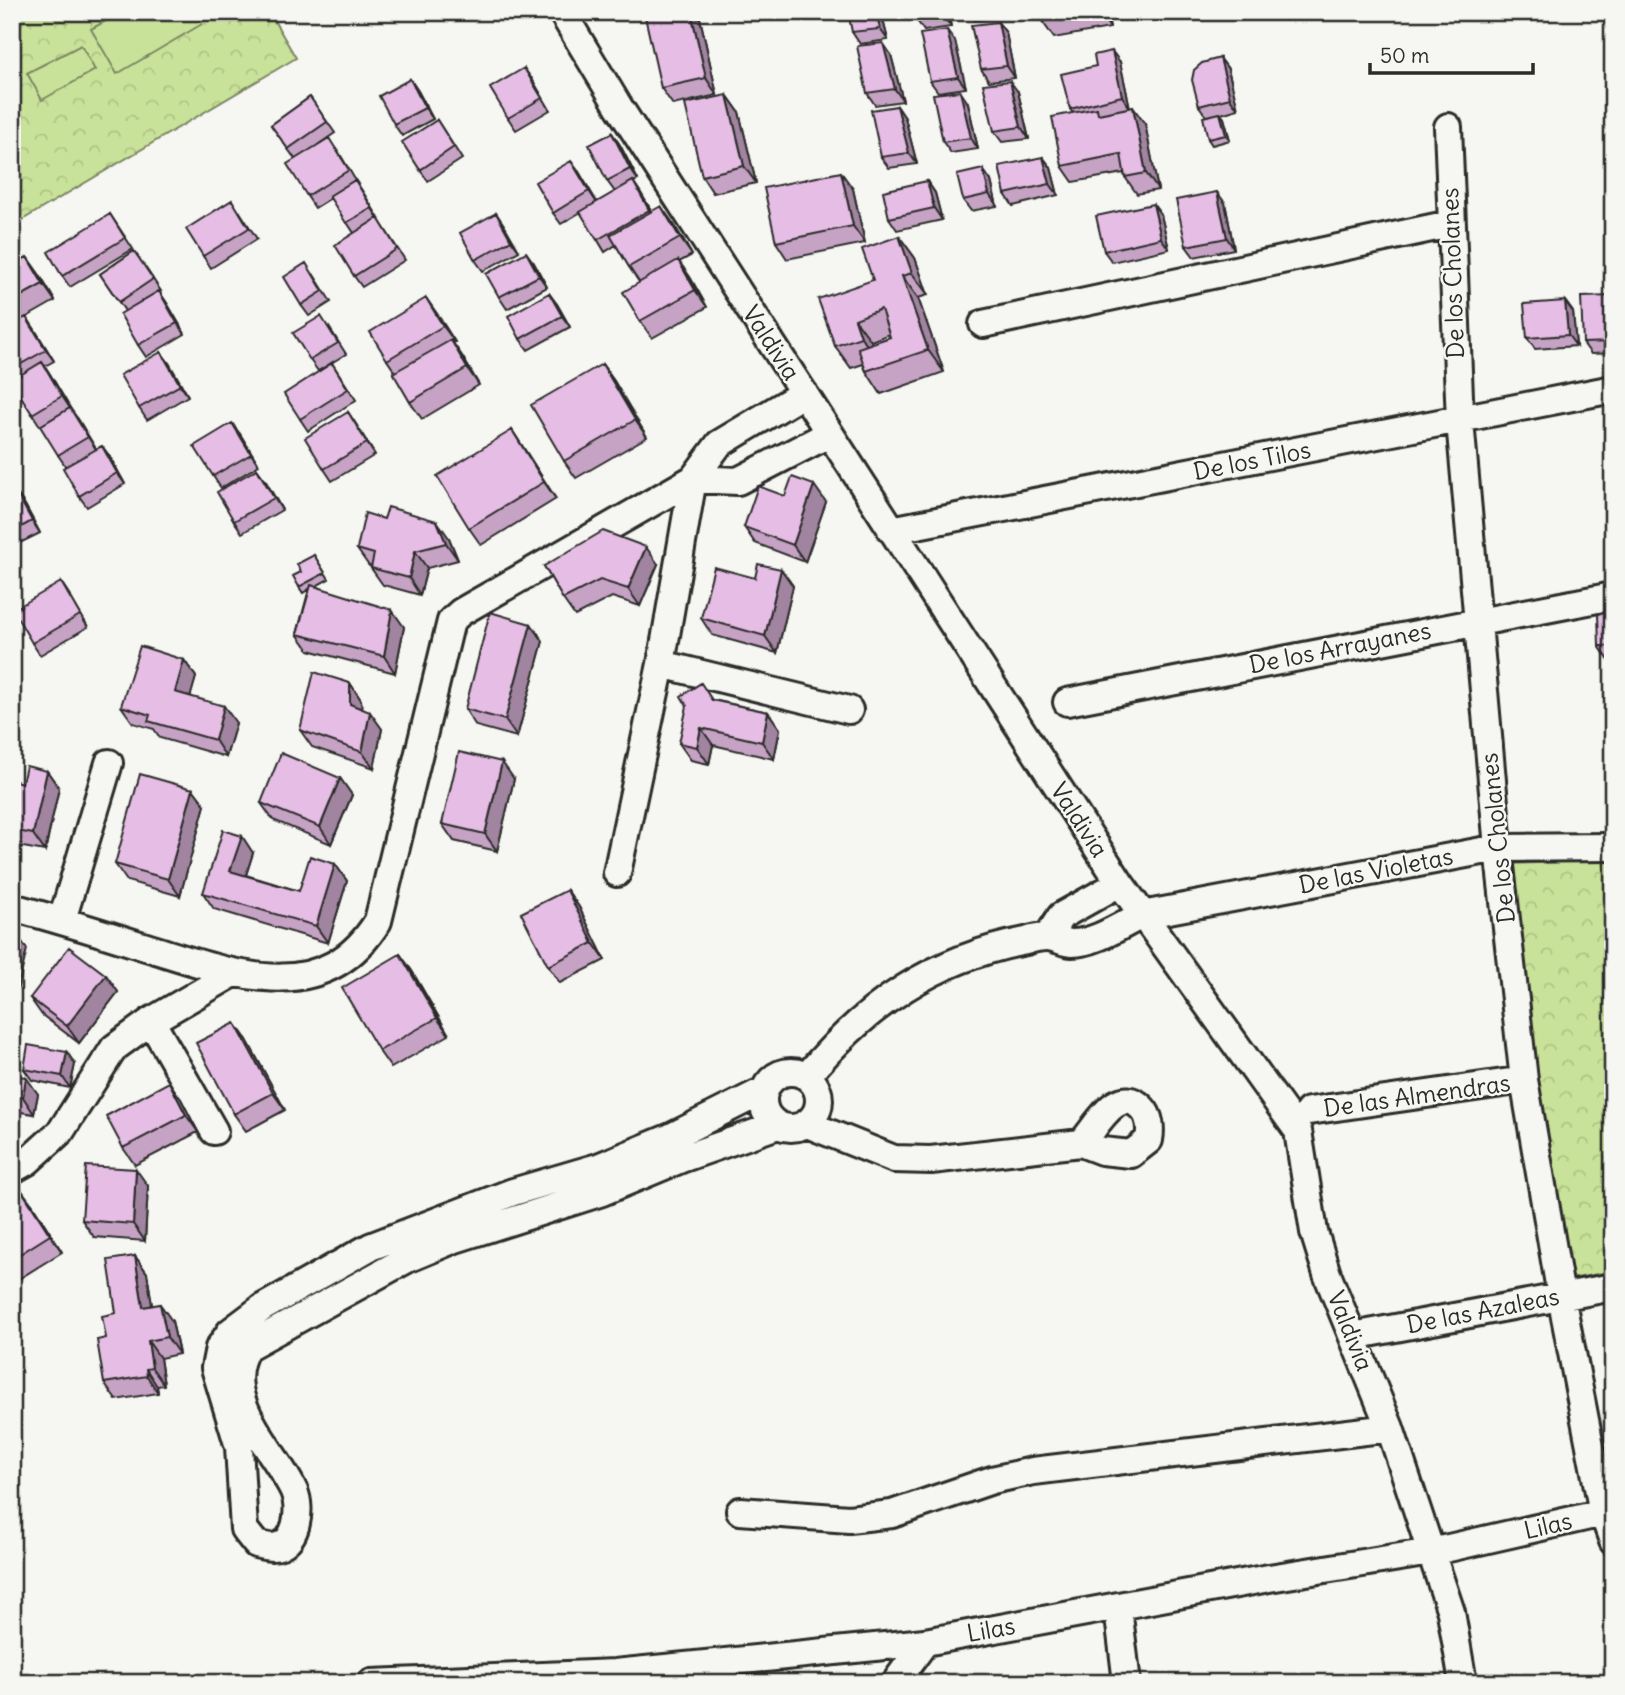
<svg xmlns="http://www.w3.org/2000/svg" width="1625" height="1695" viewBox="0 0 1625 1695" font-family="Delius,sans-serif">
<style>
.forest{fill:url(#forest-crowns);stroke:#7a8662;stroke-width:2}
.pitch{fill:#c9e299;stroke:#7a8662;stroke-width:2}
.lines{fill:none;stroke-linecap:round;stroke-linejoin:round}
.street-casing{stroke:#2b2b2b;stroke-width:32}
.street{stroke:#f6f6f2;stroke-width:26}
.wall{fill:#c6a3c4;stroke:#2b2b2b;stroke-width:2;fill-rule:evenodd}
.shaded-wall{fill:#a184a0;stroke:#2b2b2b;stroke-width:2}
.building{fill:#e6bde4;stroke:#2b2b2b;stroke-width:2}
.labels{text-anchor:middle;stroke-width:5;stroke-linejoin:round;paint-order:stroke}
.street-label{font-size:24px;fill:#2b2b2b;stroke:#f6f6f2}
</style>
<defs>
<pattern id="forest-crowns" width="20" height="18" patternUnits="userSpaceOnUse" patternTransform="scale(1.75)"><rect width="20" height="18" fill="#c9e299"/><path d="M2 6a3 3 0 1 1 6 0M12 15a3 3 0 1 1 6 0" fill="none" stroke="#adc284"/></pattern>
</defs>
<rect width="100%" height="100%" fill="#f6f6f2"/>
<filter id="ink" filterUnits="userSpaceOnUse"><feTurbulence type="fractalNoise" baseFrequency=".0143" numOctaves="2"/><feDisplacementMap in="SourceGraphic" scale="14" xChannelSelector="R" yChannelSelector="G"/><feConvolveMatrix kernelMatrix="1 2 1 2 8 2 1 2 1" color-interpolation-filters="sRGB"/></filter>
<g filter="url(#ink)">
<path class="forest" d="M12 12H269L296 58 12 226Z
M1613 860V1271L1571 1279 1534 1079 1510 864Z"/>
<path class="pitch" d="M122 12H195L202 24 117 74 91 29Z
M81 45 95 70 42 100 27 73Z"/>
<g class="lines">
<g class="street-casing">
<path id="street" d="M562 12 619 107 1120 883 1298 1131 1314 1232 1327 1274 1390 1428 1431 1552 1451 1612 1463 1683
M1448 127 1460 421 1498 848 1524 1080 1561 1296 1603 1513 1613 1541
M983 324 1450 224
M693 479 738 481 829 434
M891 530 1613 389
M661 664 849 710
M1067 702 1613 596
M617 873 661 664 693 479
M12 907C57 919 102 933 146 947 228 972 322 1012 378 921L451 621 461 612 693 479 719 444 804 393
M62 920 109 763
M1048 936 1061 916 1120 883
M151 1021 214 1131
M763 1100a28 28 0 1 1 56 0a28 28 0 1 1-56 0Z
M807 1076C866 1005 935 958 1026 941 1032 939 1040 937 1047 937 1055 937 1064 943 1072 943 1096 943 1121 925 1142 915L1498 848 1613 847
M763 1091 671 1137 598 1167 513 1192 370 1247 262 1308 230 1332 219 1348 215 1368 239 1447 244 1529 256 1544C260 1545 267 1547 272 1547 297 1547 302 1509 294 1491 274 1448 216 1397 247 1347L407 1259 455 1239 602 1192 681 1159 778 1125
M1309 1111 1524 1080
M807 1124 894 1159 931 1160 1081 1143 1102 1151 1131 1154 1149 1140C1151 1129 1150 1116 1142 1108 1116 1082 1095 1131 1081 1143
M12 1170 28 1161 61 1131 114 1048 151 1021 232 974
M1353 1336 1613 1287
M740 1511 849 1519 892 1514 992 1480 1033 1471 1390 1428
M1118 1608 1127 1683
M371 1683 615 1673 925 1642 1269 1578 1431 1552 1603 1513
M895 1683 925 1642"/>
</g>
<use href="#street" class="street"/>
</g>
<path class="wall" d="M881 12 888 40 860 44 852 32Z
M914 12H948L951 27 924 31 916 19Z
M969 12H1000L1001 17 975 20Z
M1040 12H1107L1110 28 1054 38 1042 21Z
M700 18 717 95 673 105 661 88Z
M998 22 1006 33 1015 78 989 81 981 69Z
M955 41 966 88 938 92 930 81Z
M883 43 891 55 903 101 875 105 867 93Z
M1220 58 1228 69 1238 109 1221 114 1224 118 1230 140 1212 145 1208 139 1206 116 1199 106Z
M1120 62 1130 108 1145 124 1158 190 1137 194 1125 177 1124 173 1073 182 1062 166 1073 113 1070 109Z
M410 79 418 91 433 119 402 136 394 124Z
M532 79 550 110 516 130 508 118Z
M1018 92 1029 139 1002 142 994 131Z
M727 95 739 112 756 183 713 193 702 176Z
M310 97 335 133 319 144 337 149 379 220 405 260 362 287 354 276V233L331 198 315 208 307 196 295 159 271 125Z
M968 103 978 149 951 153 943 142Z
M897 106 905 118 917 164 889 168 881 157Z
M437 120 462 159 428 181 420 170Z
M612 133 620 145 638 180 633 182 652 211 673 223 692 255 679 262 690 277 707 307 652 338 640 321 639 282 629 267 616 245 605 252 581 212 561 224 553 213 579 172 597 202 615 192 607 181Z
M1043 157 1051 168 1058 195 1013 206 1005 194Z
M927 181 935 193 942 220 897 230 889 218Z
M991 181 997 206 971 211 963 200Z
M853 189 865 243 787 259 776 242Z
M1225 203 1234 249 1194 257 1186 246Z
M1153 204 1161 215 1169 249 1112 262 1104 251Z
M240 212 257 239 211 268 203 256Z
M496 213 504 225 519 251 483 271 475 260Z
M110 214 133 249 70 287 62 276Z
M899 236 915 258 928 295 918 298 944 372 881 394 866 371 863 364 851 368 835 346ZM889 334 890 337 871 344V341Z
M134 251 161 291 159 292 167 303 185 334 146 357 138 345 125 311 100 274Z
M27 257 39 274 55 301 27 317 54 361 45 366 70 408 40 426 12 382V266Z
M534 263 547 287 507 309 499 297Z
M314 275 331 302 309 316 301 305Z
M1613 296V353L1591 354 1583 343Z
M426 298 455 342 453 343 462 356 479 385 422 419 410 402 395 372 387 360Z
M1565 301 1573 312 1576 346 1535 349 1527 338Z
M557 304 570 327 528 350 520 339Z
M329 327 346 354 318 371 310 360Z
M161 352 169 363 188 396 147 420 139 408Z
M332 363 356 400 308 431 300 419Z
M602 364 614 381 647 437 576 478 564 461Z
M348 412 375 455 332 481 324 469Z
M78 419 96 449 102 446 110 457 125 484 87 507 79 496 66 467 58 455Z
M512 430 523 447 556 499 481 545 469 528Z
M240 434 259 465 221 488 213 476Z
M257 469 265 480 282 510 242 533 234 521Z
M17 494 25 505 40 533 12 547V496Z
M826 502 805 562 755 543 744 527Z
M449 538 458 560 427 568 420 595 383 585 371 568 372 567 369 566 357 549Z
M314 555 329 579 316 586 404 627 395 673 309 650 297 634 309 589 303 593 299 587 301 572Z
M658 564 640 606 612 597 575 616 563 599 544 566Z
M781 569 793 586 777 653 712 635 701 618 755 578Z
M61 582 88 627 40 655 32 643Z
M1613 609V663H1611L1599 646Z
M531 624 543 641 517 737 476 726 465 709Z
M184 660 196 677 190 696 236 723 226 757 160 738 154 729 133 723 121 706Z
M350 683 361 700 362 708 382 729 374 768 312 747 300 730Z
M713 700 768 712 780 729 774 759 713 745 709 764 691 760 679 743Z
M47 771 59 788 45 851 12 845V780L22 783Z
M340 778 352 795 331 844 273 820 261 803Z
M514 779 497 851 454 841 442 824Z
M193 789 205 805 180 896 127 881 115 864Z
M253 853 246 875 299 891 335 864 347 881 328 943 214 909 203 893Z
M567 890 579 907 605 960 560 983 548 966Z
M400 954 412 971 449 1035 391 1068 379 1051Z
M106 975 118 992 79 1043 42 1015 30 998Z
M247 1040 285 1110 246 1131 234 1114Z
M75 1064 70 1088 32 1080 24 1069Z
M12 1075 38 1094 34 1114 14 1111 12 1124Z
M181 1099 198 1132 135 1165 123 1148Z
M148 1186 145 1241 94 1237 82 1220Z
M12 1193 32 1204 62 1252 14 1282 12 1280Z
M135 1256 147 1273 152 1305 172 1321 179 1354 160 1358 164 1385 157 1386 158 1393 116 1400 104 1383 106 1338Z"/>
<path class="shaded-wall" d="M691 12H696L700 18 717 95 706 78Z
M876 12H881L888 40 880 29Z
M942 12H948L951 27 943 15Z
M1099 12H1107L1110 28Z
M998 22 1006 33 1015 78 1007 66Z
M947 30 955 41 966 88 958 77Z
M883 43 891 55 903 101 895 89Z
M1112 51 1120 62 1130 108 1122 96Z
M1220 58 1228 69 1238 109 1230 98Z
M524 68 532 79 550 110 542 98Z
M410 79 418 91 433 119 425 108Z
M1010 81 1018 92 1029 139 1021 127Z
M960 91 968 103 978 149 971 138Z
M727 95 739 112 756 183 744 166Z
M897 106 905 118 917 164 909 153Z
M1133 107 1145 124 1158 190 1146 173Z
M1220 113 1224 118 1230 140 1226 135Z
M612 133 620 145 638 180 630 169Z
M1043 157 1051 168 1058 195 1050 184Z
M571 161 579 172 597 203 589 191Z
M983 169 991 181 997 206 989 194Z
M841 172 853 189 865 243 853 226Z
M355 180 363 192 380 220 372 208Z
M633 181 641 193 657 221 649 210Z
M927 181 935 193 942 220 934 208Z
M1217 192 1225 203 1234 249 1227 238Z
M1153 204 1161 215 1169 249 1161 238Z
M661 206 673 223 692 255 680 238Z
M496 213 504 225 519 251 511 240Z
M899 236 915 258 928 295 912 273Z
M526 252 534 263 547 287 539 276Z
M27 257 39 274 55 301 43 284Z
M678 260 690 277 707 307 695 290Z
M902 276 918 298 944 372 928 350Z
M159 291 167 303 185 334 177 323Z
M549 293 557 304 570 327 562 316Z
M426 298 438 315 455 342 443 326Z
M1565 301 1573 312 1576 346 1568 335Z
M26 317 34 328 54 361 46 350Z
M855 319 871 341 877 359 861 337Z
M451 340 462 356 479 385 467 368Z
M161 352 169 363 188 396 180 385Z
M42 362 50 374 70 408 62 396Z
M602 364 614 381 647 437 635 420Z
M70 408 78 419 96 449 88 437Z
M348 412 356 424 375 455 367 443Z
M232 423 240 434 259 465 251 454Z
M512 430 523 447 556 499 544 482Z
M102 446 110 457 125 484 117 473Z
M257 469 265 480 282 510 274 498Z
M814 485 826 502 805 562 793 545Z
M17 494 25 505 40 533 32 521Z
M437 521 449 538 458 560 446 543Z
M646 547 658 564 640 606 628 589Z
M415 551 427 568 420 595 409 578Z
M781 569 793 586 777 653 765 636Z
M61 582 69 594 88 627 80 615Z
M392 610 404 627 395 673 384 656Z
M531 624 543 641 517 737 505 720Z
M184 660 196 677 187 709 175 692Z
M350 683 361 700 362 721 350 704Z
M224 706 236 723 226 757 215 740Z
M370 712 382 729 374 768 362 752Z
M768 712 780 729 774 759 762 742Z
M701 728 713 745 709 764 697 747Z
M502 762 514 779 497 851 485 834Z
M47 771 59 788 45 851 33 834Z
M340 778 352 795 331 844 320 827Z
M193 789 205 805 180 896 168 879Z
M242 836 253 853 242 887 230 871Z
M335 864 347 881 328 943 316 926Z
M567 890 579 907 605 960 593 943Z
M15 932 27 949 12 1014V943Z
M400 954 412 971 449 1035 437 1018Z
M106 975 118 992 79 1043 67 1026Z
M235 1023 247 1040 285 1110 273 1093Z
M67 1052 75 1064 70 1088 62 1076Z
M26 1077 38 1094 34 1114 23 1097Z
M169 1082 181 1099 198 1132 186 1115Z
M12 1108 14 1111 12 1124Z
M136 1169 148 1186 145 1241 133 1224Z
M20 1188 32 1204 62 1252 50 1235Z
M135 1256 147 1273 155 1324 143 1307Z
M160 1304 172 1321 179 1354 167 1337Z
M148 1341 160 1358 164 1385 152 1368Z
M146 1369 157 1386 158 1393 147 1376Z"/>
<path class="building" d="M644 12H691L706 78 661 88Z
M848 12H876L880 29 852 32Z
M914 12H942L943 15 916 19Z
M1040 12H1091L1042 21Z
M998 22 1007 66 981 69 971 25Z
M947 30 958 77 930 81 920 34Z
M883 43 895 89 867 93 857 46Z
M1112 51 1122 96 1070 109 1061 74 1096 66 1094 55Z
M1220 58 1230 98 1199 106 1192 80 1194 70 1202 63Z
M524 68 542 98 508 118 490 88Z
M410 79 425 108 394 124 379 96Z
M1010 81 1021 127 994 131 983 84Z
M960 91 971 138 943 142 933 94Z
M727 95 744 166 702 176 685 104Z
M310 97 327 122 288 149 271 125Z
M897 106 909 153 881 157 871 110Z
M1133 107 1146 173 1125 177 1121 154 1062 166 1052 117 1097 108 1098 114Z
M1220 113 1226 135 1208 139 1203 117Z
M437 120 454 147 420 170 402 142Z
M612 133 630 169 607 181 589 145Z
M329 138 349 170 307 196 287 164Z
M1043 157 1050 184 1005 194 999 166Z
M571 161 589 191 553 213 535 182Z
M983 169 989 194 963 200 957 175Z
M841 172 853 226 776 242 764 188Z
M355 180 372 208 346 223 329 196Z
M633 181 649 210 597 240 580 212Z
M927 181 934 208 889 218 883 191Z
M1217 192 1227 238 1186 246 1176 200Z
M232 200 249 228 203 256 186 229Z
M1153 204 1161 238 1104 251 1096 216Z
M661 206 680 238 629 267 610 235Z
M496 213 511 240 475 260 460 233Z
M110 214 125 238 62 276 48 252Z
M378 218 397 249 354 276 335 245Z
M899 236 912 273 902 276 928 350 866 371 858 348 890 337 881 309 855 319 861 337 835 346 818 299 873 280 862 249Z
M134 251 153 279 119 302 100 274Z
M526 252 539 276 499 297 486 274Z
M27 257 43 284 12 301V266Z
M678 260 695 290 640 321 623 292Z
M306 263 323 291 301 305 284 277Z
M159 291 177 323 138 345 120 314Z
M549 293 562 316 520 339 508 316Z
M1613 296V342L1583 343 1581 297Z
M426 298 443 326 387 360 370 332Z
M1565 301 1568 335 1527 338 1524 304Z
M321 316 338 343 310 360 293 333Z
M26 317 46 350 12 369V325Z
M451 340 467 368 410 402 393 373Z
M161 352 180 385 139 408 120 375Z
M42 362 62 396 32 414 12 382V380Z
M332 363 348 389 300 419 284 394Z
M602 364 635 420 564 461 531 405Z
M70 408 88 437 58 455 40 426Z
M348 412 367 443 324 469 305 438Z
M232 423 251 454 213 476 194 446Z
M512 430 544 482 469 528 437 476Z
M102 446 117 473 79 496 63 468Z
M257 469 274 498 234 521 217 492Z
M792 477 814 485 793 545 744 527 758 486 785 496Z
M17 494 32 521 12 532V496Z
M388 507 437 521 446 543 415 551 409 578 371 568 374 554 357 549 365 513 384 519Z
M603 531 646 547 628 589 600 580 563 599 544 566Z
M314 555 325 573 299 587 293 576 301 572 297 564Z
M758 564 781 569 765 636 701 618 714 567 755 578Z
M61 582 80 615 32 643 13 610Z
M311 585 392 610 384 656 297 634Z
M1613 609V646H1599L1598 614Z
M490 612 531 624 505 720 465 709Z
M140 646 184 660 175 692 224 706 215 740 148 721 150 715 121 706Z
M314 672 350 683V704L370 712 362 752 300 730Z
M701 683 712 700 768 712 762 742 701 728 697 747 679 743 687 706 681 696Z
M459 752 502 762 485 834 442 824Z
M281 753 340 778 320 827 261 803Z
M26 766 47 771 33 834 12 830V780L22 783Z
M140 774 193 789 168 879 115 864Z
M223 830 242 836 230 871 299 891 310 856 335 864 316 926 203 893Z
M567 890 593 943 548 966 521 913Z
M12 931 15 932 12 943Z
M69 947 106 975 67 1026 30 998Z
M400 954 437 1018 379 1051 342 988Z
M235 1023 273 1093 234 1114 196 1043Z
M28 1045 67 1052 62 1076 24 1069Z
M12 1075 26 1077 23 1097 12 1095Z
M169 1082 186 1115 123 1148 106 1116Z
M86 1166 136 1169 133 1224 82 1220Z
M20 1188 50 1235 12 1259V1193Z
M135 1256 143 1307 160 1304 167 1337 148 1341 152 1368 146 1369 147 1376 104 1383 97 1340 106 1338 102 1316 116 1313 108 1260Z"/>
</g>
<g class="labels">
<g class="street-label">
<text transform="translate(1453 273) rotate(-92)" y="8">De los Cholanes</text>
<text transform="translate(771 343) rotate(57)" y="8">Valdivia</text>
<text transform="translate(1252 461) rotate(-11)" y="8">De los Tilos</text>
<text transform="translate(1340 648) rotate(-11)" y="8">De los Arrayanes</text>
<text transform="translate(1079 820) rotate(57)" y="8">Valdivia</text>
<text transform="translate(1498 838) rotate(-96)" y="8">De los Cholanes</text>
<text transform="translate(1376 871) rotate(-11)" y="8">De las Violetas</text>
<text transform="translate(1417 1096) rotate(-8)" y="8">De las Almendras</text>
<text transform="translate(1483 1311) rotate(-11)" y="8">De las Azaleas</text>
<text transform="translate(1350 1331) rotate(68)" y="8">Valdivia</text>
<text transform="translate(1548 1526) rotate(-13)" y="8">Lilas</text>
<text transform="translate(991 1630) rotate(-10)" y="8">Lilas</text>
</g>
</g>
<rect width="1625" height="1695" fill="none" stroke="#f6f6f2" stroke-width="42"/>
<rect x="21" y="21" width="1583" height="1653" fill="none" stroke="#2b2b2b" stroke-width="2.5" filter="url(#ink)"/>
<path d="M1370 63v10h163v-10" fill="none" stroke="#2b2b2b" stroke-width="3.5"/>
<text x="1380" y="63" font-size="21" fill="#2b2b2b" stroke="#f6f6f2" stroke-width="5" paint-order="stroke">50 m</text>
</svg>
